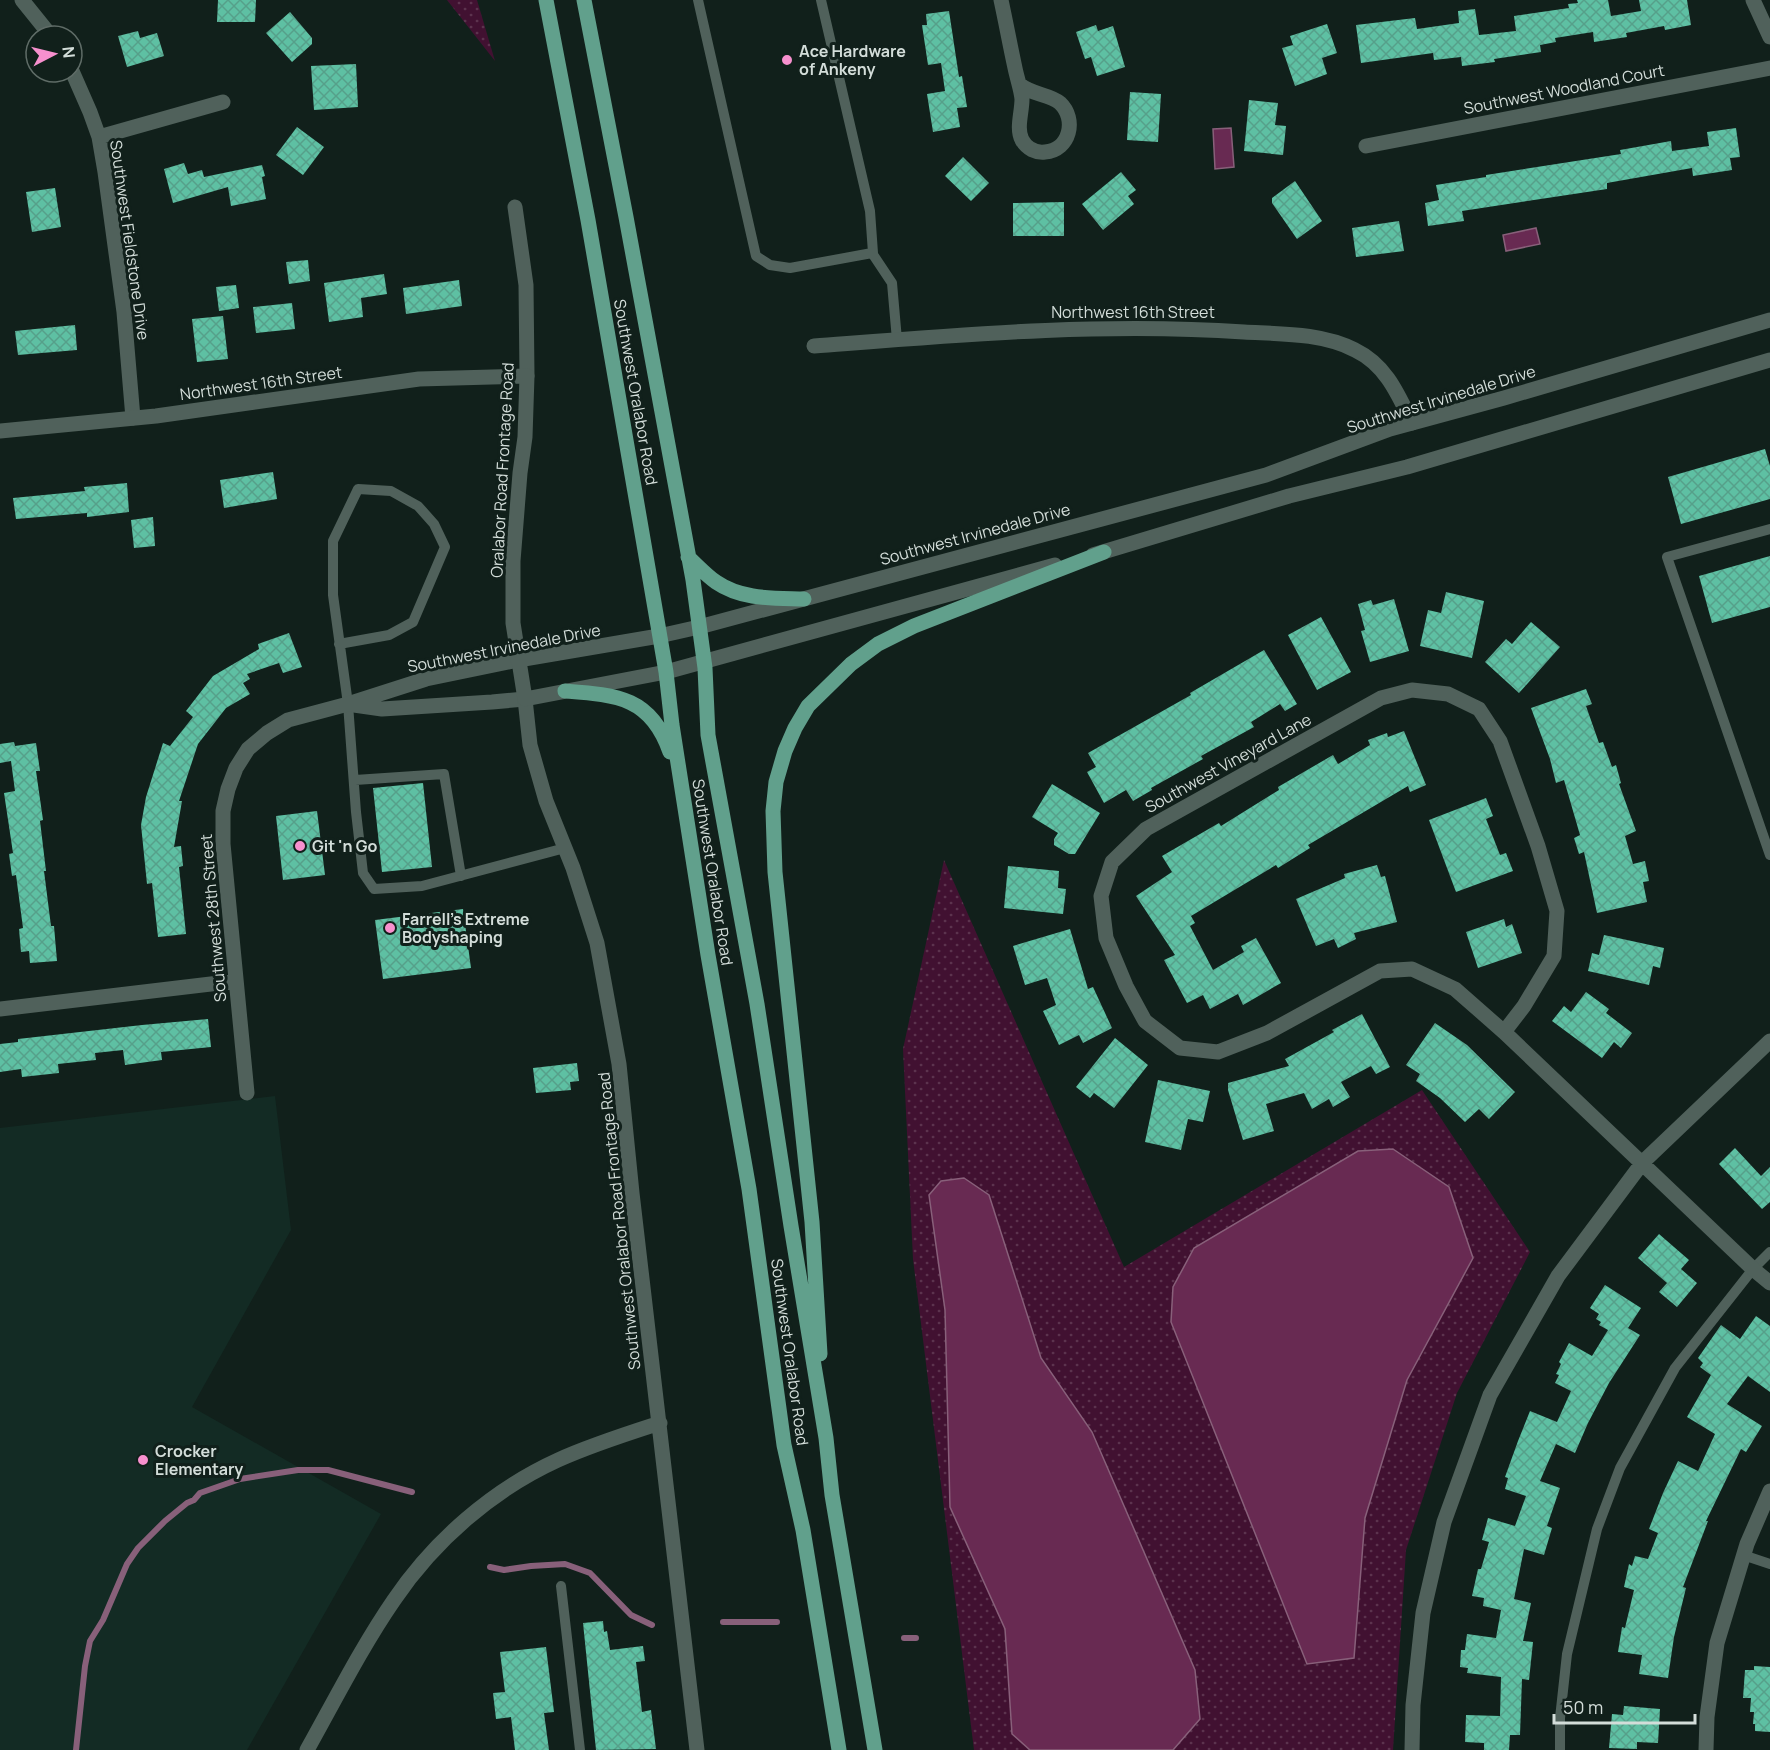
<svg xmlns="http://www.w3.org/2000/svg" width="1770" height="1750" viewBox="0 0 1770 1750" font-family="Manrope,sans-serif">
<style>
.built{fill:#132b24}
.park{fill:url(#park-dots)}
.water{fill:#682a52;stroke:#88607a;stroke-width:1.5}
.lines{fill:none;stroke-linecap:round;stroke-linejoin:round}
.stream{stroke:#88607a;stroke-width:6}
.building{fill:url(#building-cross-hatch)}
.service{stroke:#50615b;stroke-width:10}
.minor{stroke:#50615b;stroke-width:15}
.tertiary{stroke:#50615b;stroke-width:15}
.secondary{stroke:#50615b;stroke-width:15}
.primary{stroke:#61a08c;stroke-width:15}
.poi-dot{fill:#f790ce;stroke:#11201b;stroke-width:2}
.labels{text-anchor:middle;stroke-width:6;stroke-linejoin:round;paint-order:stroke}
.poi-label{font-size:16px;font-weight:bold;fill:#d3ddd9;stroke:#11201b;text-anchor:start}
.street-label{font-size:16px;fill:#d3ddd9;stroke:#11201b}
</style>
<defs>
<pattern id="park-dots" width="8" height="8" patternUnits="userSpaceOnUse" patternTransform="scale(1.5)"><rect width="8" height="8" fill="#411131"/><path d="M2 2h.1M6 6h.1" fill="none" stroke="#5c334e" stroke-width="1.8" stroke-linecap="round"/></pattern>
<pattern id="building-cross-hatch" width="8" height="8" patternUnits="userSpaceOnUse" patternTransform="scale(1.5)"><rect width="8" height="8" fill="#5ec0a3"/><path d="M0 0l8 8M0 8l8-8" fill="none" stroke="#56a08a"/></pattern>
</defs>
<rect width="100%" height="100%" fill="#11201b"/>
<path class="built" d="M275 1096 291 1230 192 1407 381 1514 247 1750H0V1128Z"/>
<path class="park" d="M447 0H477L495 61Z
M944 860 1124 1267 1422 1090 1530 1252 1457 1393 1406 1550 1393 1750H974L913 1259 903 1049Z"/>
<path class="water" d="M1231 128 1234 167 1215 169 1213 129Z
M1536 228 1540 244 1506 251 1503 235Z
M1393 1149 1449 1187 1473 1258 1407 1380 1365 1518 1354 1658 1307 1664 1171 1322 1173 1287 1194 1248 1358 1151Z
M964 1178 989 1195 1041 1358 1092 1432 1195 1670 1200 1719 1173 1750H1030L1012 1734 1005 1629 950 1507 945 1310 929 1195 941 1181Z"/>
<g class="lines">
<path class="stream" d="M490 1567 504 1570 531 1566 565 1564 590 1573 631 1615 652 1625
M723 1622H777
M904 1638H916
M76 1750 85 1666 90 1641 103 1620 127 1564 138 1548 165 1521 187 1503 194 1500 200 1493 240 1479 298 1470H328L412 1492"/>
</g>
<path class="building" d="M218 0H256L255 22H217Z
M1577 0H1608L1611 16 1641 11 1639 0H1687L1691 25 1665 30 1664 26 1626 33 1627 37 1594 42 1593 32 1555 38 1556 42 1540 45 1541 52 1494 59 1495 62 1462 66 1461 57 1434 60 1433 53 1361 63 1356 25 1415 18 1417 29 1459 23 1458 11 1475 9 1479 35 1516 31 1514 16 1569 8 1568 4 1578 3Z
M949 11 959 77 962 76 967 107 957 108 960 127 933 132 927 94 945 91 941 63 928 65 922 25H927L926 14Z
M290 12 312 38V44L292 62 266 33Z
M1327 24 1337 53 1322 58 1327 74 1295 86 1282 48 1293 45 1290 36Z
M1096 25 1098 31 1113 26 1125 67 1097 76 1091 57 1085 59 1076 32Z
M138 31 140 38 157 33 164 56 127 67 118 36Z
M356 64 358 107 314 110 311 66Z
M1130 92 1161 94 1158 142 1127 140Z
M1249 100 1278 103 1275 125 1286 126 1283 155 1244 151Z
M297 127 324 147 303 175 276 155Z
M1736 128 1740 157 1730 158 1732 170 1693 176 1692 168 1607 183V189L1462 211 1464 221 1428 226 1425 203 1439 200 1436 185 1486 177V175L1621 154 1620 150 1671 141 1672 151 1709 146 1707 132Z
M963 157 989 183 971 201 945 176Z
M184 163 188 174 202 170 204 177 262 165 265 176 262 177 266 199 231 206 228 187 173 203 164 169Z
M1121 172 1136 190 1128 196 1134 204 1103 230 1082 204Z
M1295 181 1322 221 1297 239 1272 203V198Z
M55 188 61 227 32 232 26 192Z
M1064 202V236H1013V203Z
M1399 221 1404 251 1356 257 1352 228Z
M308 260 310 281 289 284 286 262Z
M384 274 387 294 361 298 363 317 329 322 324 283Z
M459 280 462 306 406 314 403 288Z
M236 285 239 308 219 311 216 287Z
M292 303 295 329 256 333 253 307Z
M223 316 228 359 197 362 192 319Z
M75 325 77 350 18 355 15 331Z
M1765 449 1770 466V499L1681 524 1668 477Z
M273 472 277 499 224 508 220 480Z
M127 483 129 512 87 517V513L16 519 13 498 85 491 84 487Z
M153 517 155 546 134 548 131 520Z
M1770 556V607L1712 623 1699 576Z
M1446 592 1484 601 1472 658 1420 646 1428 610 1441 613Z
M1394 599 1409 651 1370 662 1361 631 1365 630 1358 604 1371 600 1373 605Z
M1321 617 1351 672 1317 690 1288 635Z
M1531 622 1560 647 1519 693 1485 662 1506 639 1512 644Z
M289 633 302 667 283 673 279 663 247 674 250 679 243 683 250 694 226 708 198 744 179 801H182L174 847 181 846 183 866 179 867 186 934 158 937 152 883 147 884 141 825 146 797 163 743 170 746 193 717 186 711 213 676 259 649 258 644Z
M1264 650 1297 704 1285 711 1280 704 1251 722 1254 727 1201 756 1203 759 1151 788 1152 790 1133 801 1126 790 1104 803 1087 772 1096 767 1088 753 1191 695 1190 693Z
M1586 689 1592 704 1586 706 1599 743 1603 742 1612 767 1616 765 1621 783 1619 784 1636 831 1625 836 1633 864 1645 861 1649 881 1643 882 1647 902 1597 913 1584 852 1579 854 1574 838 1580 835 1564 780 1556 783 1550 759 1531 708Z
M1404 731 1426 785 1410 792 1408 786 1308 845 1310 848 1278 868 1276 865 1191 916 1195 923 1190 926 1213 970 1244 952 1241 946 1256 938 1281 983 1243 1005 1238 994 1210 1009 1203 995 1187 1003 1164 960 1175 955 1136 896 1172 872 1162 856 1219 823 1221 826 1279 790 1278 787 1333 755 1338 764 1370 745 1368 740 1387 733 1388 737Z
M14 742 15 746 36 743 40 771H36L43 820 40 821 46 871H44L51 926H54L57 961 30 963 29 951 21 952 19 929 23 928 16 875 12 876 9 854 13 853 4 793 15 791 11 761 0 763V744Z
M423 783 432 867 382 872 373 788Z
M1052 784 1100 813 1075 854H1069L1054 845V839L1058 833 1032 817Z
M1486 798 1493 816 1486 819 1500 855 1506 853 1513 871 1456 892 1429 820Z
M317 811 325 875 283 880 276 816Z
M1377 865 1381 877 1385 876 1397 922 1354 933 1356 939 1338 948 1334 939 1316 946 1296 899 1345 878 1344 874Z
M1008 866 1059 871 1058 888 1066 889 1063 914 1004 908Z
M463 909 471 968 383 979 375 920Z
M1504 919 1506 927 1512 924 1522 953 1478 968 1466 932Z
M1070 929 1088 989 1093 987 1112 1028 1083 1043 1079 1035 1059 1045 1043 1011 1056 1005 1047 978 1025 985 1013 946Z
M1604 935 1664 948 1660 968 1653 966 1649 985 1588 971 1592 953 1599 955Z
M1586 992 1609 1009 1606 1013 1632 1033 1621 1048 1614 1042 1602 1058 1552 1021 1564 1006 1571 1012Z
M1362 1014 1390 1067 1376 1074 1371 1066 1341 1082 1350 1097 1333 1107 1329 1099 1312 1109 1304 1093 1266 1104 1274 1131 1243 1140 1228 1090V1083L1289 1066 1285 1059 1334 1032 1332 1030Z
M208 1019 211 1047 161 1052 162 1060 125 1065 123 1050 95 1053 96 1060 58 1064 59 1073 22 1077 21 1069 0 1072V1044L18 1042V1039L142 1025Z
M1435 1023 1467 1045 1515 1092 1489 1119 1479 1109 1465 1122 1440 1098 1416 1081 1420 1074 1406 1065Z
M1115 1038 1148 1065 1114 1108 1094 1093 1090 1098 1076 1087Z
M577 1063 579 1081 570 1082 571 1090 536 1093 533 1068Z
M1158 1080 1210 1091 1203 1122 1188 1119 1181 1150 1145 1142Z
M1735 1148 1761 1176 1770 1167V1202L1762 1209 1719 1164Z
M1659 1234 1689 1260 1681 1269 1697 1283 1677 1307 1659 1292 1667 1283 1638 1258Z
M1605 1285 1641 1308 1628 1328 1640 1335 1609 1383 1588 1423 1575 1453 1556 1444 1540 1481 1560 1488 1547 1526 1552 1528 1544 1555 1524 1549 1514 1599 1531 1603 1523 1641 1533 1642 1529 1680 1522 1679 1520 1735H1510L1509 1750H1484V1743L1465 1742 1466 1715 1500 1716 1501 1677 1467 1673 1468 1668 1460 1667 1461 1650H1465L1467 1634 1496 1638 1501 1610 1483 1606 1484 1598 1472 1596 1478 1569H1481L1489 1542 1482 1540 1488 1518 1515 1526 1526 1496 1505 1489 1508 1478 1505 1477 1518 1441 1530 1411 1557 1422 1571 1391 1555 1383 1559 1375 1556 1374 1561 1364 1559 1362 1569 1343 1592 1356 1608 1330 1599 1325 1601 1322 1596 1319 1599 1314 1590 1308Z
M1756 1316 1770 1326V1392L1748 1376 1727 1404 1762 1426 1746 1452 1741 1449 1706 1521H1708L1683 1587 1686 1588 1674 1637 1668 1678 1639 1674 1642 1655 1618 1652 1622 1627 1625 1628 1634 1590 1624 1587 1629 1564 1632 1566 1635 1556 1648 1559 1658 1533 1649 1529 1663 1493 1678 1461 1698 1471 1715 1434 1687 1417 1711 1375 1700 1367 1703 1363 1698 1358 1721 1325 1740 1339Z
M603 1621 604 1632 607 1631 610 1650 643 1646 645 1661 636 1662 642 1712 651 1710 656 1749 596 1750 583 1623Z
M546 1647 554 1712 544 1713 549 1750H515L511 1717 496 1719 493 1693 505 1692 500 1652Z
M1754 1666 1770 1667V1732L1755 1731V1724H1753L1754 1712H1750L1751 1698H1743L1745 1670H1754Z
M1624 1706 1660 1709 1658 1743 1637 1742V1749L1609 1748 1612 1714 1623 1715Z"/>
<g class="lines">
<path class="service" d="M698 0 756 256 770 265 790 268 872 253 892 283 897 340
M821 0 870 211 873 253
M1770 529 1667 557 1770 855
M339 644 389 635 413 622 445 547 434 524 418 506 391 491 358 489 333 541V595L348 704 356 812 363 873 374 889 422 886 565 848
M355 780 444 774 461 876
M1743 1555 1770 1564
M561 1586 580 1750
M1560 1750V1718L1567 1654 1597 1529 1620 1468 1675 1368 1753 1269 1770 1252"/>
<path class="minor" d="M22 0 51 36
M1001 0C1006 23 1010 45 1015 68 1017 78 1021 89 1022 99 1022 113 1016 128 1022 140 1027 149 1036 153 1045 152 1070 150 1077 119 1060 103 1049 94 1032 95 1019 84
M1753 0 1770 37
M72 71 90 112 99 137 105 172 124 312 133 418
M99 137 223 102
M1366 146 1770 68
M515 207 526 285 527 376
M814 346C957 335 1101 322 1244 332 1281 334 1322 333 1355 350 1386 365 1398 394 1412 423
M354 705 382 709 492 702 525 699
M0 1009 236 981
M1504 1032 1455 989 1412 969 1380 971 1267 1033 1218 1052 1180 1048 1145 1021 1126 986 1106 938 1101 896 1112 862 1146 829 1381 698 1412 690 1448 694 1479 709 1500 741 1538 846 1557 911 1554 956 1524 1006 1504 1032 1753 1269 1770 1283
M247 1093 223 844V811L228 789 236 768 248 749 267 733 288 720 348 704 426 679 518 660
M1412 1750 1413 1705 1423 1613 1444 1522 1490 1395 1558 1276 1643 1162 1770 1041
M1706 1750 1707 1717 1717 1643 1747 1544 1770 1491"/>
<path class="tertiary" d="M525 699 530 745 546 801 573 868 597 943 619 1064 632 1193 697 1750
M307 1750C335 1700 361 1648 394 1600 434 1541 492 1490 558 1460 591 1445 626 1434 660 1423"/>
<path class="secondary" d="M0 431 156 416 419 379 527 376 525 437 520 473 513 561V623L525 699 666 672 1055 565
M1093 555 1289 496 1407 467 1770 360
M518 660 659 636 699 627 1266 475 1390 429 1504 398 1770 320"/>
<path class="primary" d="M546 0 588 220 666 672 672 725 708 955 749 1189 784 1445 803 1530 839 1750
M584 0 626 217 693 580 705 668 708 735 757 1004 791 1226 826 1438 832 1495 875 1750
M688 557C697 565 706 575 716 582 742 600 774 598 804 599
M565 691C617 695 651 697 670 752
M820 1354 812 1222 775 872 773 811 776 782 785 751 795 728 808 706 851 664 878 644 914 626 1104 552"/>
</g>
<g class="poi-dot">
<circle cx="787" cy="60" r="6"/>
<circle cx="300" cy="846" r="6"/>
<circle cx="390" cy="928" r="6"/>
<circle cx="143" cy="1460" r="6"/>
</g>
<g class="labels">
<g class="poi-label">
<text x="799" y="57">Ace Hardware<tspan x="799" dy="18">of Ankeny</tspan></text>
<text x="312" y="852">Git 'n Go</text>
<text x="402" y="925">Farrell's Extreme<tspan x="402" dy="18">Bodyshaping</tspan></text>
<text x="155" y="1457">Crocker<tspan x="155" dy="18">Elementary</tspan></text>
</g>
<g class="street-label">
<text transform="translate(1564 89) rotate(-11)" y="6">Southwest Woodland Court</text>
<text transform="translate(130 240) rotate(82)" y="6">Southwest Fieldstone Drive</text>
<text x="1133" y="318">Northwest 16th Street</text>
<text transform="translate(261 383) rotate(-8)" y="6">Northwest 16th Street</text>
<text transform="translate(636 392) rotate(80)" y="6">Southwest Oralabor Road</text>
<text transform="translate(1441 399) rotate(-17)" y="6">Southwest Irvinedale Drive</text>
<text transform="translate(502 470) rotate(-87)" y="6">Oralabor Road Frontage Road</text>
<text transform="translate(975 534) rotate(-15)" y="6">Southwest Irvinedale Drive</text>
<text transform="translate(504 648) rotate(-11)" y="6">Southwest Irvinedale Drive</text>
<text transform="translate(1228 763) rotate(-29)" y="6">Southwest Vineyard Lane</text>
<text transform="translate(713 872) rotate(81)" y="6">Southwest Oralabor Road</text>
<text transform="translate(213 918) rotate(-95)" y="6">Southwest 28th Street</text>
<text transform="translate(619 1221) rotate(-96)" y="6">Southwest Oralabor Road Frontage Road</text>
<text transform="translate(790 1352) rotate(82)" y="6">Southwest Oralabor Road</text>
</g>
</g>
<g transform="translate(54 54) rotate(83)"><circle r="28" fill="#11201b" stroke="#5f6c67" stroke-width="1.5"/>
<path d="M0-4.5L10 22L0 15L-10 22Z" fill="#f790ce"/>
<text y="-9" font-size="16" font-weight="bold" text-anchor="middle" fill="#d3ddd9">N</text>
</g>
<path d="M1554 1714v9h141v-9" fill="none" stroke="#d3ddd9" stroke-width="3"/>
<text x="1563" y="1714" font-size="18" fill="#d3ddd9" stroke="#11201b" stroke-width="4.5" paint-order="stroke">50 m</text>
</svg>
